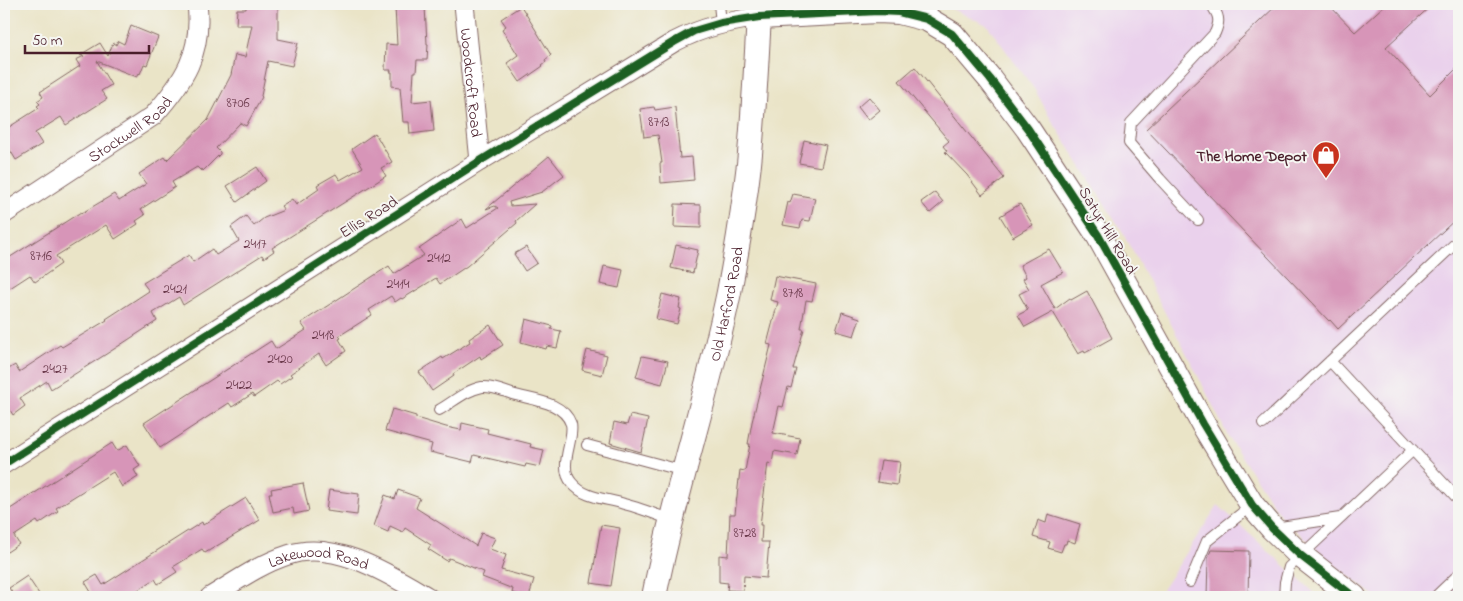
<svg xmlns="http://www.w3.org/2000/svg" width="1463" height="601" viewBox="0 0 1463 601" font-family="'Indie Flower',sans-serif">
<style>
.built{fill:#ead1ec}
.building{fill:#d795b8}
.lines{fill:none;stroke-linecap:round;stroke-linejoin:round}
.service-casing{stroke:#826462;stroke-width:12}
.minor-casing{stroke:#826462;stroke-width:21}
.tertiary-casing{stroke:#826462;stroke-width:26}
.service{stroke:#fff;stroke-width:10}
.minor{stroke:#fff;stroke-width:19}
.tertiary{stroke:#fff;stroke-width:24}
.cycleway-casing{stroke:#f6f6f2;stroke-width:11}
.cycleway{stroke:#1b5e20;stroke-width:8}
.labels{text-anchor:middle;stroke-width:4;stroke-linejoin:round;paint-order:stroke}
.number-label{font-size:14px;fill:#6d3c4e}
.street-label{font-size:16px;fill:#4a1f2b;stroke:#f6f6f2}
.poi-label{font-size:16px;font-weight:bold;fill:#4a1f2b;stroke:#f6f6f2;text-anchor:end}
</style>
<rect width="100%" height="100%" fill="#f6f6f2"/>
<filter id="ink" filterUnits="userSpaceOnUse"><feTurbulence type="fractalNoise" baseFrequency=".02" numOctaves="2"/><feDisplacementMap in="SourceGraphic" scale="10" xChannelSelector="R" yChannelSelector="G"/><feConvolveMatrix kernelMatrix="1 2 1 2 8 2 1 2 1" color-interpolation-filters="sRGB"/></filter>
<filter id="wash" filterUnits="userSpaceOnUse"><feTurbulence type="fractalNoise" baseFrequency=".0096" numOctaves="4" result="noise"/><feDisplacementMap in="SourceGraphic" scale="20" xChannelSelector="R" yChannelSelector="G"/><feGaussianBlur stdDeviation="1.12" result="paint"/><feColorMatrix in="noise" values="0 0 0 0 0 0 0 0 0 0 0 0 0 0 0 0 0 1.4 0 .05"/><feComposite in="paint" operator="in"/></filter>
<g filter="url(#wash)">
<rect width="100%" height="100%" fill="#eae4c7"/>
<path class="built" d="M941 4H1459V597H1376L1341 570 1282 518 1229 438 1190 360 1122 231 1051 119 1035 90 987 25Z
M1218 505 1319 597H1160V593Z"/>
<g id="blocks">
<path class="building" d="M246 4H272V6H278V39L298 43 292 66 268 61 261 96 262 97 246 126 240 123 216 148 220 152V154L203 171 202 169 201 171 197 167 172 182 175 187 141 209 145 215 136 221 138 224 115 239 106 225 56 256 61 264 35 282 30 275 10 288 9 286 4 290V261L81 212 82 213 114 194 119 201 146 184 139 174 165 157 167 160 208 120 231 75 235 55 245 57 252 25H236L237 9H246Z
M1278 4H1328L1355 32 1386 4H1433L1386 47 1430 95 1459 66V216L1338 329 1330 320 1329 321 1146 129Z
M425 6 427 44H428L427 60H417L416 72H414L412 102 431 100 434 131 410 134 409 122H403L400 87 392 86V72H390L391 70H385L386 44 397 45 395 7Z
M521 6 551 55 545 60 546 62 542 65 543 66 520 82 507 63 518 55 502 29 506 26 501 19Z
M131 26 158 37 147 65 144 64 140 74 139 73 137 77 97 61 111 85 101 91 107 99 66 125 61 117 35 133 42 144 16 160 4 140V138L9 135 6 129 39 108 37 106 40 104 37 101 43 97 40 92 80 66 76 60 84 56 80 55 100 43 108 56 113 43 116 45 118 41 124 44Z
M915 67 1004 178 982 195 967 175 945 152 947 151 943 146 949 141 899 81Z
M869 97 880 110 868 120 858 107Z
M654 107 655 110 675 107 680 158 692 157 694 180 661 183 660 163H662L658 135 644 137 640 109Z
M375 133 392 162 381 168 386 176 272 248 274 251 264 258 262 255 183 305 179 297 153 313 157 321 111 351 51 389 47 381 20 398 25 406 13 415 4 400V372L15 365 19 372 60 345 62 347 107 320 106 319 149 291 143 283 189 255 193 262 212 249 216 255 239 241 231 227 246 216 254 226 264 218 284 210 281 206 292 199 296 205 319 189 317 185 336 174 340 180 363 167 352 149Z
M804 140 826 145 821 167 799 163Z
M549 156 564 175 542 192 509 202 510 206 535 204 516 221 517 223 467 266 440 284 436 278 402 299 401 298 395 302 391 296 369 310 372 315 339 336 341 338 339 339 346 351 326 365 319 354 290 374 292 376 280 384 277 381 254 397 252 394 232 407 229 403 160 448 144 423 271 341 276 349 306 330 301 323 389 266 394 274 424 255 419 249 462 219 467 228 498 208 495 206 486 209Z
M257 167 266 181 237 202 227 186Z
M935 192 943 202 930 213 921 202Z
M793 194 815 198 810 221 802 220 800 228 783 225 788 202 790 203Z
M675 204 701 205V228L674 227Z
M1020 204 1033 225 1013 237 1000 216Z
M676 245 698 250 693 273 671 268Z
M526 247 537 263 525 271 514 254Z
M1049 249 1063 272 1041 284 1055 309 1070 298 1071 300 1087 291 1112 338 1085 353 1084 351 1078 354 1053 312 1025 327 1018 315 1028 310 1019 294 1029 289 1023 279 1026 277 1020 265Z
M604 266 623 270 619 288 600 284Z
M775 276 816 284 812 301 806 300 801 329H804L793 369H796L791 388 788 387 783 407 779 406 773 433 800 438 797 455 774 451 772 464 768 463 760 525H762L761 542H769L766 578 744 576 743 591 727 590 728 583 719 582V555L728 556 730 514H735L740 470 745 471 750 444H748L752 422 771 345 767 344 778 302 770 300Z
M662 294 681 299 679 308 681 309 677 324 656 319Z
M842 312 860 318 854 336 836 331Z
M526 319 552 326 551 329 561 331 557 348 547 346 546 349 521 342Z
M490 325 503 345 481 359 480 356 453 374 454 376 432 391 419 372 442 357 443 359 470 342 469 339Z
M587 350 607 355 602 375 582 370Z
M642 356 668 361 662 384 636 377Z
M392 409 416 416V418L446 427 461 430 462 423 488 429 487 433 531 444 530 447 544 450 540 467 526 464 525 467 474 455 472 462 430 452 432 444 385 431Z
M630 415 648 419 641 452 610 443 614 422 627 425Z
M112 443 117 451 127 445 140 466 134 470 138 477 122 487 113 472 56 508 58 511 39 524 37 521 14 536 19 544 4 554V513Z
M881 460 900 462 897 485 877 482Z
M303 483 309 511 294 514 293 508 273 512 269 493H272L271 489Z
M329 490 359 494 357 515 326 511Z
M398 490 420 498 416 508 476 546 481 533 495 538 490 549 506 555 501 570 534 579 529 597 512 593 513 589 482 577 484 572 449 558 447 561 428 549 431 545 405 528 403 532 390 526 388 532 374 526 385 495 395 499Z
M246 498 260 520 205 553 202 549 173 567 177 572 158 584 155 579 127 597H83L91 592 85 582 97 575 103 585 202 522 203 525Z
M1048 514 1080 524 1075 543 1067 540 1066 544H1064L1061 552 1048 548 1050 542 1033 537 1038 520 1046 523Z
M601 525 620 528 611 586 591 583Z
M1211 550 1249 551 1248 597H1207L1208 558Z
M27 576 41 597H15L9 588Z"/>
</g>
</g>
<g filter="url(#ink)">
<use href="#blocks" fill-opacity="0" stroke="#826462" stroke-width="1"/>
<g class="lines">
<g class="service-casing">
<path id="service" d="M719 4 721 23
M927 19 934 4
M1198 220 1160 179 1129 143 1131 123 1215 33C1219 23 1220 18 1214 9
M1330 361 1459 500
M439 410C453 402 466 390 482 387 493 386 502 391 512 394 531 400 563 401 571 424 575 439 557 467 572 483 585 499 606 498 624 504 640 508 655 514 671 520
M1263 424 1459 240
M587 445 684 471
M1274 528 1340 518
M1190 582 1207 541 1252 505
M1437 595 1459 574
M1284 597 1285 582 1289 567 1413 450"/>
</g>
<g class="minor-casing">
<g id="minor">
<path id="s1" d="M464 4 480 161"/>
<path id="s2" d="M4 214 153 116C184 81 203 53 197 4"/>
<path d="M4 464 480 161 674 42C703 27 727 22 759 17"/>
<path id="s3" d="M210 597C235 582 260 564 288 555 334 539 389 574 428 597"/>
</g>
</g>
<g class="tertiary-casing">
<g id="tertiary">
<path d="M759 17 878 11 899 12 927 19 952 34 990 79 1028 129 1098 235 1203 424 1252 505 1272 528 1300 555 1354 597"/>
<path id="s4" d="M654 597C674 494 708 395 729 292 737 250 744 207 749 164 754 115 756 66 759 17L758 4"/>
</g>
</g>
<use href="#service" class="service"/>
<use href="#minor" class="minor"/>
<use href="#tertiary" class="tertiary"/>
<g class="cycleway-casing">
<path id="cycleway" d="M4 464 480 161 674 42 694 31 721 23 759 17 878 11 899 12 927 19 952 34 990 79 1028 129 1098 235 1203 424 1252 505 1272 528 1300 555 1354 597"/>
</g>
<use href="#cycleway" class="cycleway"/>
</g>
</g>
<defs>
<g id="shop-pin" transform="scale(1.4375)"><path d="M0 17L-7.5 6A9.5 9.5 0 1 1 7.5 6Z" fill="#c8321e" stroke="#f6f6f2"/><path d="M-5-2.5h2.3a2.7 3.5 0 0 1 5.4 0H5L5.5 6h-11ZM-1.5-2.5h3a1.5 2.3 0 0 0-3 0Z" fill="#fff"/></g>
</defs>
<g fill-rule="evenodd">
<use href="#shop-pin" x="1326" y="155"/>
</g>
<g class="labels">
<g class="number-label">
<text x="238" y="107">8706</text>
<text x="659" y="126">8713</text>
<text x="255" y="248">2417</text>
<text x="41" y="260">8716</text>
<text x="439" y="262">2412</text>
<text x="398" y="288">2414</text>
<text x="175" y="293">2421</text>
<text x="793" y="297">8718</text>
<text x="323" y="339">2418</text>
<text x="280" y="363">2420</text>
<text x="55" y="373">2427</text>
<text x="239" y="389">2422</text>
<text x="745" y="537">8728</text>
</g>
<g class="street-label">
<text dy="6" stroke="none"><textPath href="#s1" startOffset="79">Woodcroft Road</textPath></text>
<text dy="6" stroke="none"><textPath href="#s2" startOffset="152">Stockwell Road</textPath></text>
<text transform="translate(368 216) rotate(-32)" y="6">Ellis Road</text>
<text transform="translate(1109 230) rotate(59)" y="6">Satyr Hill Road</text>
<text dy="6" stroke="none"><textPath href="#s4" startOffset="302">Old Harford Road</textPath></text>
<text dy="6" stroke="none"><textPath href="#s3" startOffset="120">Lakewood Road</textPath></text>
</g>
<g class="poi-label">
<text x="1307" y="161">The Home Depot</text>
</g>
</g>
<rect width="1463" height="601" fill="none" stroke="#f6f6f2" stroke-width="20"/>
<path d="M25 45v8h124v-8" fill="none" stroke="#4a1f2b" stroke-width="2.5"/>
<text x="32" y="45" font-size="15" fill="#4a1f2b" stroke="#f6f6f2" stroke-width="4" paint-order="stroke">50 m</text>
</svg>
